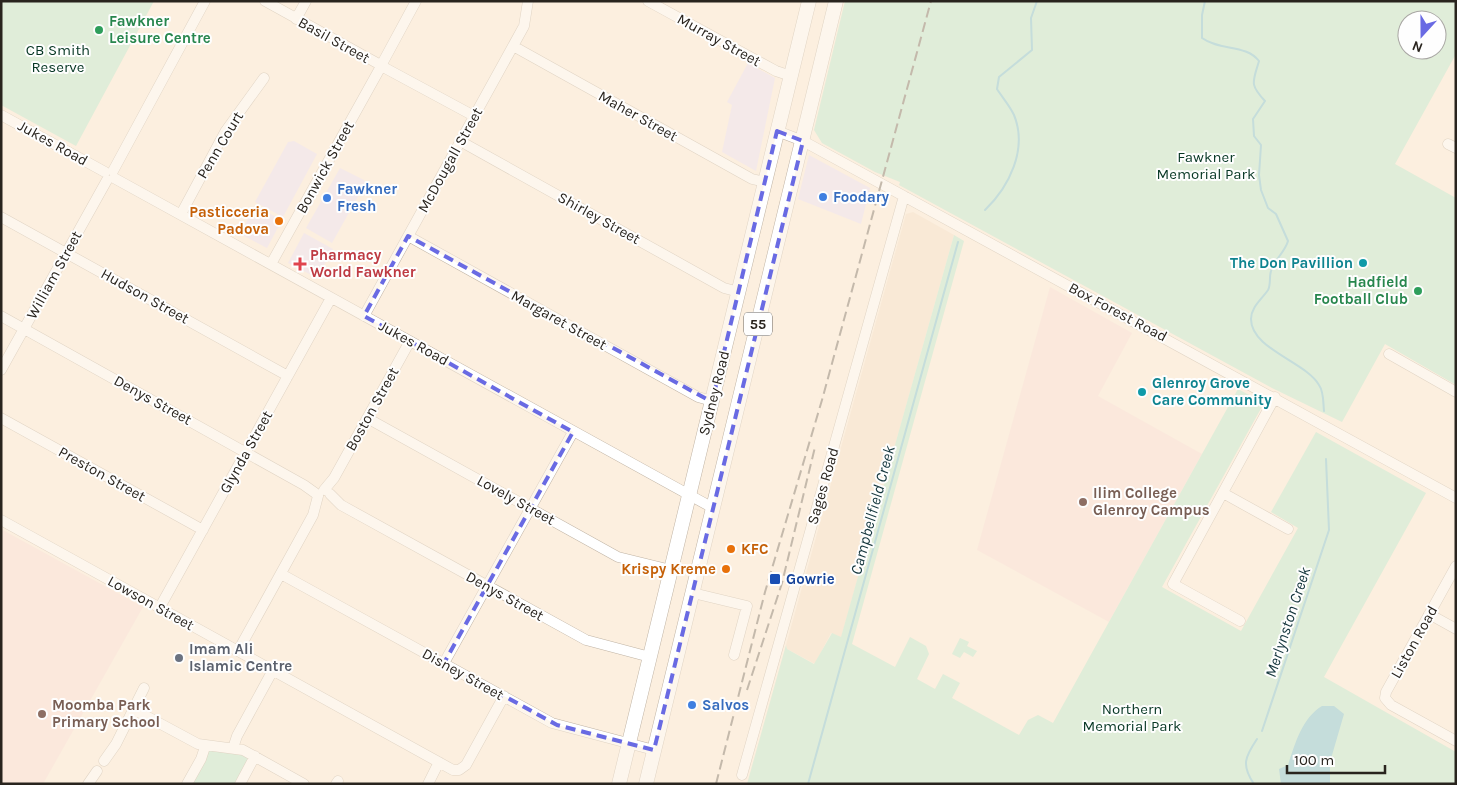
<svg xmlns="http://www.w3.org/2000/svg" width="1457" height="785" viewBox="0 0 1457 785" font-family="Karla,sans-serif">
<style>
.commercial{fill:#ece2f7}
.built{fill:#f5e3cd}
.education{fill:#fae1da}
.green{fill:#bfebd2;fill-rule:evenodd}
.water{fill:#83c7d7}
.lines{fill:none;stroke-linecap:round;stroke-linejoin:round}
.stream{stroke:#83c7d7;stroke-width:2}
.minor-casing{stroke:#c0b4a5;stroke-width:11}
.highway-casing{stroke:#c0b4a5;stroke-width:15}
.minor{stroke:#fff;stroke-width:10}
.highway{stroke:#fff;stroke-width:14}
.rail{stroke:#80786e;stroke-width:2;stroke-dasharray:10 5;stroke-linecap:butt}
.marked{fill:none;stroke:#696ae3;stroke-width:4;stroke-dasharray:10 6;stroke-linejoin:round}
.leisure-dot{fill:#2e9e5b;stroke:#fefefe;stroke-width:2}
.shop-dot{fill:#3f7fe0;stroke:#fefefe;stroke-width:2}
.food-dot{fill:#e8710a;stroke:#fefefe;stroke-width:2}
.culture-dot{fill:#0f9aa8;stroke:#fefefe;stroke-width:2}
.health-dot{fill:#e0444e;stroke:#fefefe;stroke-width:2}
.education-dot{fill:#8d6e63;stroke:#fefefe;stroke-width:2}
.transit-dot{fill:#1a4fb4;stroke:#fefefe;stroke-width:2}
.worship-dot{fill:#6b7280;stroke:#fefefe;stroke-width:2}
.labels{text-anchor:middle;stroke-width:4;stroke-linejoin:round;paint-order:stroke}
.shield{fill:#fefefe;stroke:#696561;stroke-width:1}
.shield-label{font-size:14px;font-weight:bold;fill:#29241e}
.leisure-label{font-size:15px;font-weight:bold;fill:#27864d;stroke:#fefefe;text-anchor:start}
.street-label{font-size:15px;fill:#29241e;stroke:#fefefe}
.park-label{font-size:15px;fill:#073724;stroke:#fefefe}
.shop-label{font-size:15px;font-weight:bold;fill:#366cbe;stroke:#fefefe;text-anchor:start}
.food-label{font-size:15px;font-weight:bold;fill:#c56008;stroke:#fefefe;text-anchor:end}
.health-label{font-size:15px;font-weight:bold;fill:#be3a42;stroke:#fefefe;text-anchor:start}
.culture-label{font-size:15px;font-weight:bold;fill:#0d838f;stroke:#fefefe;text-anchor:end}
.education-label{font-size:15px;font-weight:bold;fill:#785e54;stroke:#fefefe;text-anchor:start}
.transit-label{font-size:15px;font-weight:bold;fill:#164399;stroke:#fefefe;text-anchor:start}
.worship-label{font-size:15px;font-weight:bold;fill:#5b616d;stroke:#fefefe;text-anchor:start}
.water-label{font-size:16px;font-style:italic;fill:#12343b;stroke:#fefefe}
</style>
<rect width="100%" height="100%" fill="#fcefdf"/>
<path class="commercial" d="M748 63 775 78 756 171 722 152 732 105 727 102Z
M294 141 317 154 283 217 255 202 288 142Z
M809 155 870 188 861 224 798 199Z
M340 168 364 180 365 184 332 243 306 228Z
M255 206 282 220 267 248 240 234Z
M304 233 333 249 317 278 288 263Z"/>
<path class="built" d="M913 212 954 235 841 638 831 633 815 664 787 649 786 645 906 214Z"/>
<path class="education" d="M1050 287 1132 333 1098 396 1202 454 1109 622 977 550Z
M1 529 143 607 43 784H1Z"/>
<path class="green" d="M1 1H154L76 146 1 105Z
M845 1H1456V54L1395 164 1456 198V385L1385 344 1342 422 1272 388 899 185 900 182 875 172 822 143 814 130ZM1407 20H1437V50H1407Z
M954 235 964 241 852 644 895 667 910 637 926 646 929 654 917 679 935 689 943 674 960 683 952 698 1019 735 1028 720 1038 715 1053 723 1238 389 1264 403 1162 587 1241 631 1298 528 1271 512 1316 432 1426 493 1324 677 1456 752V784H747L786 645 787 649 814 664 832 633 841 637Z
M960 638 969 642 967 646 977 651 973 657 964 652 960 658 952 654Z
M210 750C222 750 242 748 249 759L237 784H190L205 753Z"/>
<path class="water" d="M1322 706H1334L1344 714 1330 762V784H1281L1279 769 1288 765C1295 744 1302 718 1322 706Z"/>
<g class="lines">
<path class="stream" d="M1205 1 1202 15V38C1220 51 1246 44 1259 61 1253 82 1249 84 1265 101L1253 119 1254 136 1261 145 1259 175 1261 190 1268 208 1276 214 1288 241C1285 252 1274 260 1271 271 1269 277 1271 285 1268 290 1262 299 1251 307 1251 319 1251 349 1306 362 1319 385 1324 392 1323 402 1324 411
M985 210C1009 187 1028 149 1014 115 1010 106 1002 97 997 89L999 77 1032 50 1031 18 1037 1
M1262 731 1329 530 1326 459
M808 784 958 242
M1254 784C1241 765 1245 757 1257 739"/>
<g class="minor-casing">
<path id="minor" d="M265 1 377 63
M648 1 776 71 791 76
M296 19 306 1
M513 46 752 179 765 182
M383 62 416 1
M385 68 474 116
M1 115 105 172
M777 131 803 141 1456 498
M460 141 724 288 739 292
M1448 144 1456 148
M113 171 205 1
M114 178 713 508
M181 214 225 132 264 78
M1 217 288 376
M408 236 698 397 712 401
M271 264 379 70
M1 316 304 485 318 495
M364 316 524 26 528 1
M1389 354 1456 392
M1 370 107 180
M1 418 203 530
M367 418 618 557 671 570
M324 490 334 478 410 341
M1223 493 1288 529
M330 494 341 505 586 640 650 657
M1 520 453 770H459L466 765 504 696
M1456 566 1386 692 1385 698 1391 705 1456 741
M281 574 552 723 654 750
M693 593 747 606 734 655
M160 607 331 298
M1429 614 1456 629
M1240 621 1173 584 1275 397
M238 651 313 515 318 496
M444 663 573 432
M133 709 198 744 243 750 304 784
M233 748 237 736 273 670
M104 761 116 744 144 688
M742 775 904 196
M88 784 97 771
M187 784 201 759 205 747
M240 784 255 756
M336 784 338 781
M428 784 439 762"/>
</g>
<g class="highway-casing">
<path id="highway" d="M619 784 809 1
M646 784 836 1"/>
</g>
<use href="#minor" class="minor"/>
<use href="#highway" class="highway"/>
<path class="rail" d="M747 690 782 583 815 447
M716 784 765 592 822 400 931 1"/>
</g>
<path d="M0 0H1457V785H0ZM777 131 803 141 654 750 557 725 444 663 573 432 364 316 408 236 712 402Z" fill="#fcefdf" fill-opacity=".55" fill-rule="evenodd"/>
<path class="marked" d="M777 131 803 141 654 750 557 725 444 663 573 432 364 316 408 236 712 402Z"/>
<g class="leisure-dot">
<circle cx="99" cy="30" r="5"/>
<circle cx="1418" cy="291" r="5"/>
</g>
<g class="shop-dot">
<circle cx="823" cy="197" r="5"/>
<circle cx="327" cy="198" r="5"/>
<circle cx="692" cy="705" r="5"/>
</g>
<g class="food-dot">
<circle cx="279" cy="221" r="5"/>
<circle cx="731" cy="549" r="5"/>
<circle cx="726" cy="569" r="5"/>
</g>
<g class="culture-dot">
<circle cx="1363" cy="263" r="5"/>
<circle cx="1142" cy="392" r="5"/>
</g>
<path class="health-dot" d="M297.5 256.5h5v5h5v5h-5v5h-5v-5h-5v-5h5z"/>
<g class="education-dot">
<circle cx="1083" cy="502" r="5"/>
<circle cx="42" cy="714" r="5"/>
</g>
<rect class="transit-dot" x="769" y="573" width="12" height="12" rx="2.5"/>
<circle class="worship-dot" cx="179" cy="658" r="5"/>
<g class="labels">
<rect class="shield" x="744" y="312.5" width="28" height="23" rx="4"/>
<g class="shield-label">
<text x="758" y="329">55</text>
</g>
<g class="leisure-label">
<text x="109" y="26">Fawkner<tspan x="109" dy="17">Leisure Centre</tspan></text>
<text x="1408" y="287" text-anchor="end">Hadfield<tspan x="1408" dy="17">Football Club</tspan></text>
</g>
<g class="street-label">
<text transform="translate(334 40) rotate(29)" y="5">Basil Street</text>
<text transform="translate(719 40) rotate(29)" y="5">Murray Street</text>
<text transform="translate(638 116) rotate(29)" y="5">Maher Street</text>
<text transform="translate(53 143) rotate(29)" y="5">Jukes Road</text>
<text transform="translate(220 145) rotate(-59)" y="5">Penn Court</text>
<text transform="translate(450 160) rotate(-61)" y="5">McDougall Street</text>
<text transform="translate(325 167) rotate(-61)" y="5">Bonwick Street</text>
<text transform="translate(599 218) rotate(29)" y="5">Shirley Street</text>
<text transform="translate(54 275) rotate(-61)" y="5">William Street</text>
<text transform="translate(145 296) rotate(29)" y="5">Hudson Street</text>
<text transform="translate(1118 312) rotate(28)" y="5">Box Forest Road</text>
<text transform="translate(559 320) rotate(29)" y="5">Margaret Street</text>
<text transform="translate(414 343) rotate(29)" y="5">Jukes Road</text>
<text transform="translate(714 393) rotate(-76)" y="5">Sydney Road</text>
<text transform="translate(153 400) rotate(29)" y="5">Denys Street</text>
<text transform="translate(372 409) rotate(-61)" y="5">Boston Street</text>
<text transform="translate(246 452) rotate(-61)" y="5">Glynda Street</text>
<text transform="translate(102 474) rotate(29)" y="5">Preston Street</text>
<text transform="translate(823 486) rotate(-74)" y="5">Sages Road</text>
<text transform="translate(516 500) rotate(29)" y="5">Lovely Street</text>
<text transform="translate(505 596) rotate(29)" y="5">Denys Street</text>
<text transform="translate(151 603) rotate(29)" y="5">Lowson Street</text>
<text transform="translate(1414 642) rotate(-61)" y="5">Liston Road</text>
<text transform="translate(463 674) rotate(29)" y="5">Disney Street</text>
</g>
<g class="park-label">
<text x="58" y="55">CB Smith<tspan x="58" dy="17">Reserve</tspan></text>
<text x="1206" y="162">Fawkner<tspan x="1206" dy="17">Memorial Park</tspan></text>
<text x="1132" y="714">Northern<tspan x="1132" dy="17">Memorial Park</tspan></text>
</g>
<g class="shop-label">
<text x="337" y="194">Fawkner<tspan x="337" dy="17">Fresh</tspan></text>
<text x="833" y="202">Foodary</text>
<text x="702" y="710">Salvos</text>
</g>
<g class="food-label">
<text x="269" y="217">Pasticceria<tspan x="269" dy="17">Padova</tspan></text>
<text x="741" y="554" text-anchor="start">KFC</text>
<text x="716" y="574">Krispy Kreme</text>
</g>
<g class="health-label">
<text x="310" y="260">Pharmacy<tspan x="310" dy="17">World Fawkner</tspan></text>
</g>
<g class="culture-label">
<text x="1353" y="268">The Don Pavillion</text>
<text x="1152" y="388" text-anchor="start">Glenroy Grove<tspan x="1152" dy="17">Care Community</tspan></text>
</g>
<g class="education-label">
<text x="1093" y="498">Ilim College<tspan x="1093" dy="17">Glenroy Campus</tspan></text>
<text x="52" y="710">Moomba Park<tspan x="52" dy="17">Primary School</tspan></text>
</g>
<g class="transit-label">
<text x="786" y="584">Gowrie</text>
</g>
<g class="worship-label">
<text x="189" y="654">Imam Ali<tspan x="189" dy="17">Islamic Centre</tspan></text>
</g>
<g class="water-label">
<text transform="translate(872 510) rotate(-75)" y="6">Campbellfield Creek</text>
<text transform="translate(1287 622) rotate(-72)" y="6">Merlynston Creek</text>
</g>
</g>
<rect width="1457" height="785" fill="none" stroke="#29241e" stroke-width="5"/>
<g transform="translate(1422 35) rotate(201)"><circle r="24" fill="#fefefe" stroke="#a9a7a4"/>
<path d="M0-4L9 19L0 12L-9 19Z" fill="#696ae3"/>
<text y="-8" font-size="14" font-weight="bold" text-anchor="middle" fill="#29241e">N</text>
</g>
<path d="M1287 765v8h98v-8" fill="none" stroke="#29241e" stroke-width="2.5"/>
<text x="1294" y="765" font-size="15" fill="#29241e" stroke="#fefefe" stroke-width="4" paint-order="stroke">100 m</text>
</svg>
